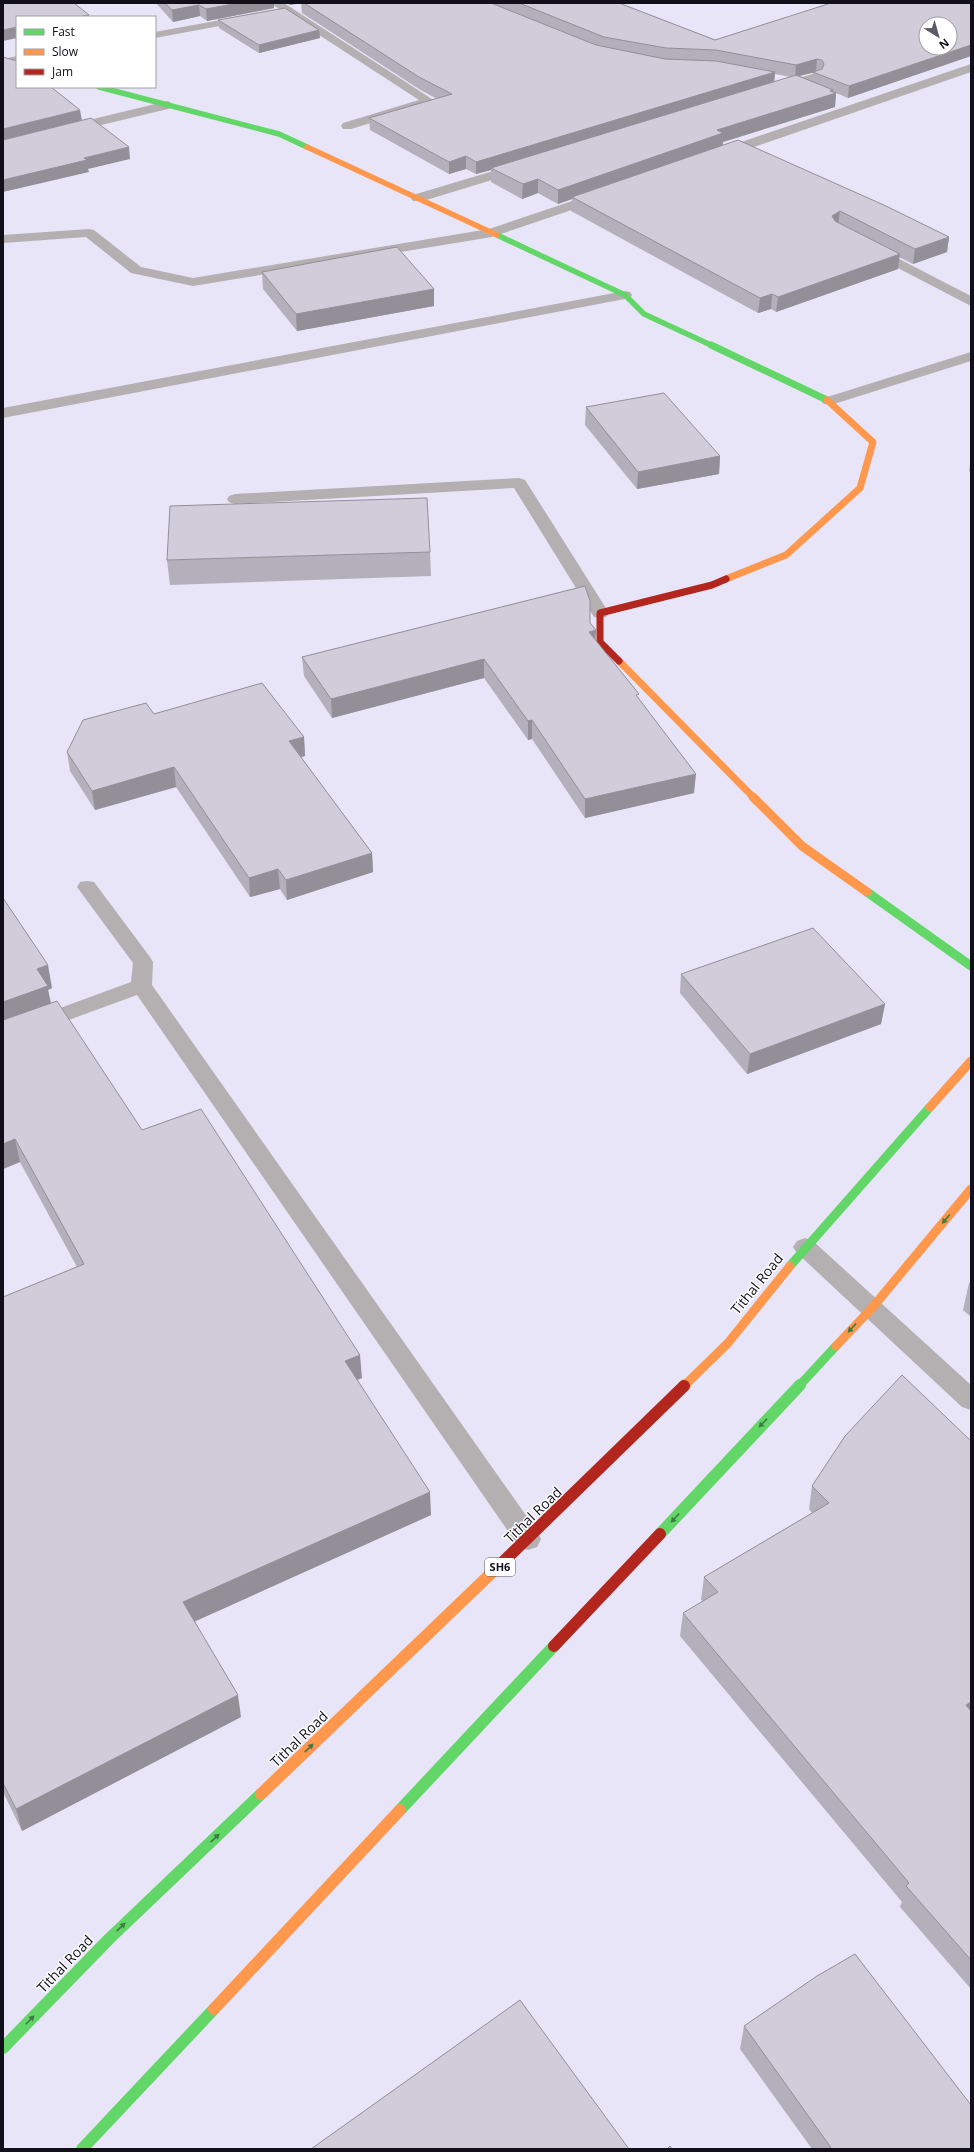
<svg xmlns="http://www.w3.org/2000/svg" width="974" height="2152" viewBox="0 0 974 2152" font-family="'Open Sans',sans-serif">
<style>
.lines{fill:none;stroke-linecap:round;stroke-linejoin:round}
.street{fill:#b4afb0;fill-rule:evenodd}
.fast-far3{stroke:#63d668;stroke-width:5.5}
.fast-far2{stroke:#63d668;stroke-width:7}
.fast-far1{stroke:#63d668;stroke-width:9}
.fast{stroke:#63d668;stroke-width:12}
.slow-far3{stroke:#ff974d;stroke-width:5.5}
.slow-far2{stroke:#ff974d;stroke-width:7}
.slow-far1{stroke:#ff974d;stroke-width:9}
.slow{stroke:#ff974d;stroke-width:12}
.jam-far1{stroke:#b3261e;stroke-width:7}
.jam{stroke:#b3261e;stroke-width:12}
.wall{fill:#b3afbb;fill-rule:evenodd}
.shaded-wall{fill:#928f98}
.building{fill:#d0ccd9;stroke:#928f98;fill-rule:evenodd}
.oneway{fill:#3e7c45}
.labels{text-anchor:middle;stroke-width:3;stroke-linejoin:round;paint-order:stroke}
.shield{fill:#fff;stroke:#58575f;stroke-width:1}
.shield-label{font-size:11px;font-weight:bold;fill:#110f1a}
.near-street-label{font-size:14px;fill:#110f1a;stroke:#fff}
</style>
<rect width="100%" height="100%" fill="#e7e5f7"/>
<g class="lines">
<path class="street" d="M270 3H284L435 101 433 104 351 129H343L341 126 343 123 419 100Z
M248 15 252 16 254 18 252 20 155 38V32Z
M17 56V64L3 67V59Z
M971 64V72L725 157 720 158 714 154 715 151Z
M816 73 822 77 820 80 778 92 772 88 774 85Z
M168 101 174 105 172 108 68 133 62 129 64 126Z
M520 163 525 164 526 167 525 170 423 201H413L411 198 413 195Z
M599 192 604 193 606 196 604 199 492 237 193 286 131 273 86 237 3 243V235L89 229 94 230 141 267 193 278 489 229Z
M872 245 971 296V306L867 252 865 249 867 246Z
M625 291 630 292 632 295 630 298 3 418V408Z
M971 352V361L834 404H824L821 401 824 398Z
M519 478 525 480 527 483 609 613 606 617 600 618 594 617 514 488 235 504 229 502 227 499 229 496 235 494Z
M87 881 94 882 150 957 153 962 152 985 537 1531 541 1539 537 1547 528 1550 519 1547 137 995 3 1044V1029L131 982 133 963 77 887 80 882Z
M805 1238 813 1241 971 1385V1410L962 1407 797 1253 793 1247 797 1241Z"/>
<path class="fast-far3" d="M99 87 279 134 307 147
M497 235 625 295 644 314 713 346"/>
<path class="fast-far2" d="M711 345 827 400"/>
<path class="fast-far1" d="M867 892 971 966
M790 1266 930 1107
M799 1386 836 1346"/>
<path class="fast" d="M660 1534 800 1385
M400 1810 554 1646
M3 2048 109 1939 261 1794
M82 2149 214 2009"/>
<path class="slow-far3" d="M307 147 497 235"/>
<path class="slow-far2" d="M726 579 786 555 860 488 873 442 827 400
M619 661 754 798"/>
<path class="slow-far1" d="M753 797 802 846 867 892
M930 1107 971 1061
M836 1346 872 1308 971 1189
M684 1386 728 1343 790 1266"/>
<path class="slow" d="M684 1386 685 1385
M261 1794 504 1561
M214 2009 400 1810"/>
<path class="jam-far1" d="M619 661 600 642V613L712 585 726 579"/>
<path class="jam" d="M504 1561 684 1386
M554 1646 660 1534"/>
</g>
<path class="wall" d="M156 3H274V8L207 21 200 16 173 22Z
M286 3H619L715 40 971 3V56L848 98 836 93 835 107 723 142V145L949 237 947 252 913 264 899 257 898 269 776 312 771 309 758 313 571 211 572 199 558 204 538 193 522 199 491 182V170L476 174 466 169 449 174 370 130 369 118 437 99 419 89 302 13 301 3 290 5ZM813 72 812 81 799 76ZM775 74 791 77 774 82Z
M218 20 319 30 320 38 259 53 219 28Z
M262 272 434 289V306L297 331 263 289Z
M586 407 720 456 719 474 637 489 585 425Z
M971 459V472L969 471Z
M430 552 431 576 170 585 167 560Z
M590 623 596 630 595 640 639 699 694 793 585 818 532 739 528 740 484 678 332 718 304 676 302 657Z
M154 714 304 737 305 756 301 757 372 853 373 872 287 900 280 889 250 897 176 787 95 810 70 771 67 752Z
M3 898 52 988 48 990 51 1003 142 1130 362 1378 357 1380 431 1515 195 1621 241 1717 22 1831 3 1792V1297L77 1267 20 1162 3 1169Z
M681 974 885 1004 881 1024 747 1074 680 993Z
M971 1282V1317L963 1310 969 1283Z
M971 1441V1989L900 1907 902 1902 680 1636 683 1613 703 1601 701 1600 704 1577 812 1513 809 1509 812 1486Z
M744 2026 971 2149H812L740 2049Z"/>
<path class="shaded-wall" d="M238 3H274V8L207 21 206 9Z
M290 3H301L290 5Z
M199 5 200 16 173 22 172 10Z
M89 15 90 17H78Z
M17 27V38L3 41V30Z
M319 30 320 38 259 53V45Z
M971 45V56L848 98 849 86Z
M817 59 816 72 795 77 796 65Z
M775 72 774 84 491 168V170L476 174V162Z
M833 90V94L836 93 835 107 723 142 722 147 572 197V199L558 204V190L717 130Z
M80 110 82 121 3 140V129Z
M129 147 130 159 88 169 89 172 3 192V180L84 158Z
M466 156V169L449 174V162Z
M538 179V193L522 199 523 184Z
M840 211 838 226 832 216Z
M949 237 947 252 913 264 915 249Z
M900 254 898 269 776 312 778 297Z
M434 289V306L297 331 296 314Z
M772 294 771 309 758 313 760 298Z
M720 456 719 474 637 489 638 472Z
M596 630 595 648 589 632Z
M484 659V678L332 718 331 699Z
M532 720V739L528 740V721Z
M304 737 305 756 290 760 289 741Z
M174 767 176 787 95 810 92 791Z
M696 774 694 793 585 818V799Z
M372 853 373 872 287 900 286 880Z
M278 869 280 889 250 897 249 878Z
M48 965 52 988 48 990 52 1009 3 1027V1002L37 969Z
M885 1004 881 1024 747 1074 750 1054Z
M15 1139 20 1162 3 1169V1144Z
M360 1355 362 1378 347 1384 345 1361Z
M430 1492 431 1515 187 1625 183 1602Z
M238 1695 241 1717 22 1831 16 1809Z
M971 1702V1720L966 1705Z"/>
<path class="building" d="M3 3H74L89 15 78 17H17V27L3 30Z
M165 3H238L206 9 199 5 172 10Z
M304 3H491L596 45 665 59 716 61 775 72 476 162 466 156 449 162 369 118 452 94 419 77Z
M519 3H619L715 40 831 3H971V45L849 86 813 72 822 69 824 64 822 60 817 59 796 65 716 50 666 48 604 37ZM926 24H950V48H926Z
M285 8 319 30 259 45 218 20Z
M3 57 17 61V87H51L80 110 3 129Z
M796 75 833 90 830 91 836 93 717 130 723 133 558 190 538 179 523 184 491 168Z
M91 118 129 147 84 158 87 160 3 180V140Z
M738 140 886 206 949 237 915 249 840 211 832 216 835 221 900 254 778 297 772 294 760 298 572 197Z
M397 247 434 289 296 314 262 272Z
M664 393 720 456 638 472 586 407Z
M427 498 430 552 167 560 170 506Z
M585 586 590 601V623L596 630 589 632 639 694 636 695 696 774 585 799 532 720 528 721 484 659 331 699 302 657Z
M262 683 304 737 289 741 372 853 286 880 278 869 249 878 174 767 92 791 67 752 83 720 146 703 154 714Z
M3 898 48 965 37 969 48 986 3 1002Z
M813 928 885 1004 750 1054 681 974Z
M57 1001 142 1130 201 1109 360 1355 345 1361 430 1492 183 1602 238 1695 16 1809 3 1783V1297L84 1264 15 1139 3 1144V1020Z
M902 1375 971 1441V1702L966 1705 971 1711V1960L906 1886 909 1883 683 1613 718 1592 704 1577 829 1503 812 1486 845 1436Z
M855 1954 971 2105V2149H832L744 2026 817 1976Z
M520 2000 629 2149H311Z
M670 2146 672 2149H667Z"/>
<defs><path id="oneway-solid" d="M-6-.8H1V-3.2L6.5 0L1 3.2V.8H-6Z"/></defs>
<g class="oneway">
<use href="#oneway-solid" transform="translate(946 1219) rotate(130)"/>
<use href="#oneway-solid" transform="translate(852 1328) rotate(133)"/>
<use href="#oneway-solid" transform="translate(763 1423) rotate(133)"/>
<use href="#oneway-solid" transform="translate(675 1518) rotate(133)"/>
<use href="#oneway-solid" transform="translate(309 1748) rotate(-44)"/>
<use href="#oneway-solid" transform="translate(215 1838) rotate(-44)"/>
<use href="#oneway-solid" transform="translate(121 1927) rotate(-44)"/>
<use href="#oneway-solid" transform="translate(30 2020) rotate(-46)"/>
</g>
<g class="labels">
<rect class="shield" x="485" y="1558" width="30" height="18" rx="3"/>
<g class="shield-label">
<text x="500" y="1571">SH6</text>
</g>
<g class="near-street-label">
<text transform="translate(757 1284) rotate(-51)" y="5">Tithal Road</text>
<text transform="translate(533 1515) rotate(-44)" y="5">Tithal Road</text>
<text transform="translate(299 1739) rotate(-44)" y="5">Tithal Road</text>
<text transform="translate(65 1964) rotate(-46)" y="5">Tithal Road</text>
</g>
</g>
<rect width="974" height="2152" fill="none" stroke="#110f1a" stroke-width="8"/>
<rect x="16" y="16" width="140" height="72" fill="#ffffff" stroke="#a09fa3"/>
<rect x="24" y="29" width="20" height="6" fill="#63d668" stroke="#a09fa3"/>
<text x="52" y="36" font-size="12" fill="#110f1a">Fast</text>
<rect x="24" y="49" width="20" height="6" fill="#ff974d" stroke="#a09fa3"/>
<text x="52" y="56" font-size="12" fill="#110f1a">Slow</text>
<rect x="24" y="69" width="20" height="6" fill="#b3261e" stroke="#a09fa3"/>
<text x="52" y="76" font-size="12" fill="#110f1a">Jam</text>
<g transform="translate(938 36) rotate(143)"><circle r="19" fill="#ffffff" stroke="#a09fa3"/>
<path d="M0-3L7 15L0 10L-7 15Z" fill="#5c5a67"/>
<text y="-6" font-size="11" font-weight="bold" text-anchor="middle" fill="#110f1a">N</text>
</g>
</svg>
